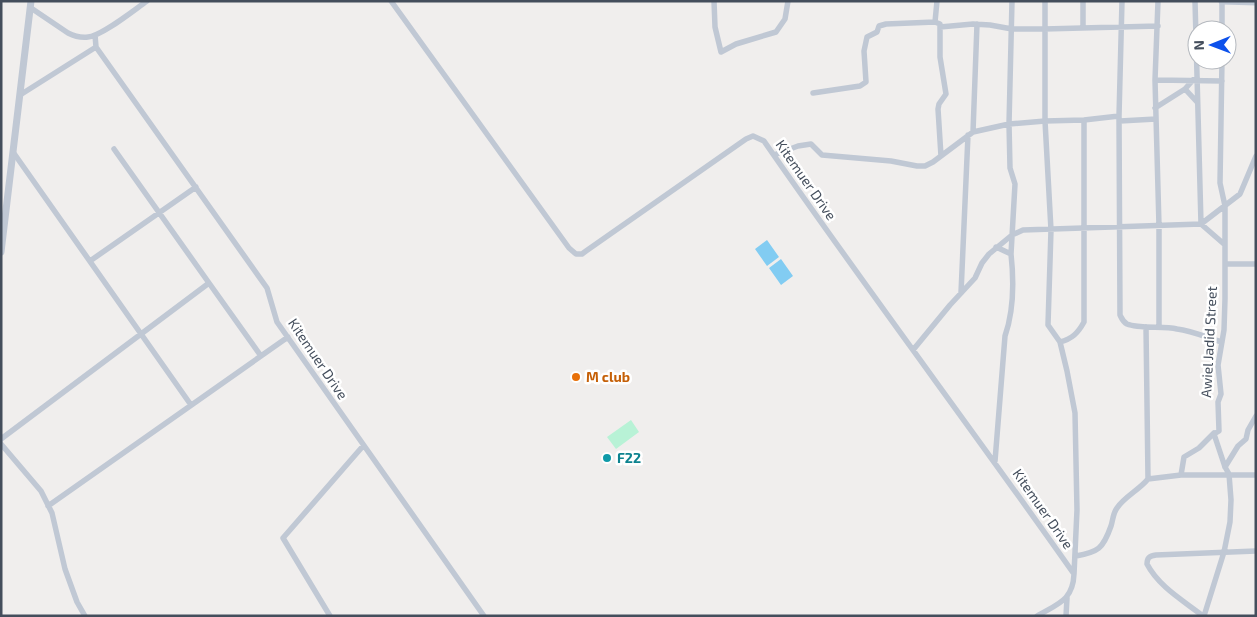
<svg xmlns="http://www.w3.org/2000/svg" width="1257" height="617" viewBox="0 0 1257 617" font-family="'Exo 2',sans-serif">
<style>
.green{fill:#b8f2d6}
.water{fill:#82ccf2}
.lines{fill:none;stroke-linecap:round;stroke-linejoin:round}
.minor{stroke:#c0c8d4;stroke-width:5.5}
.tertiary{stroke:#c0c8d4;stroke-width:7}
.food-dot{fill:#e8710a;stroke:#fff;stroke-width:2}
.culture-dot{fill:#0f9aa8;stroke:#fff;stroke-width:2}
.labels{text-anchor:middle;stroke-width:5;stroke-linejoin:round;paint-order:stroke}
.street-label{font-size:14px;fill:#444e5c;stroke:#fff}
.food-label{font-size:14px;font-weight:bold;fill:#c56008;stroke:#fff;text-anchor:start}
.culture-label{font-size:14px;font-weight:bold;fill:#0d838f;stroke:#fff;text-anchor:start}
</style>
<rect width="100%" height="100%" fill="#f0eeed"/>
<path class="green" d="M631 420 639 432 616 449 607 437Z"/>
<path class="water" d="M767 240 779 257 767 266 755 249Z
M781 259 793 276 781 285 769 268Z"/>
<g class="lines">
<path class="minor" d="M391 1 569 248 576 254H582L586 251 746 139 753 136 764 141C865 287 972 429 1074 574 1073 601 1057 604 1037 616
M714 1 715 27 721 52 736 44 776 32 785 19 788 1
M1122 1 1119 116 1120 315C1122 319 1123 322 1127 324 1139 329 1163 326 1177 329 1193 331 1208 338 1222 342
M1158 1 1155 80 1159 226V326
M1195 1 1201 224 1224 244
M31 8 68 33C74 36 81 38 88 37 102 36 134 10 147 1
M935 22 937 1
M940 27V57L946 94 939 104 938 109 941 156
M1083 28V1
M1222 30V2
M95 35 96 47 267 288 277 322 484 616
M1155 80 1222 81
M1185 89 1197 102
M813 93 860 86 866 82 864 51 867 37 877 32 879 26 886 24 935 22 940 24V27L973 24 990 25 1012 29H1044L1158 26
M20 95 96 47
M1155 108 1185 89 1193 80
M1120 121 1156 119
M973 132 977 24
M13 152 191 405
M774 155 798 146 811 144 822 155 891 161 917 166H925L933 162 973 132 1009 124 1012 1
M1011 254 1015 184 1010 168 1009 124 1045 121V1
M90 261 196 187
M1225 264H1256
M209 283 261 356
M961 293 968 135
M1060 342 1048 325 1051 230 1045 121 1084 120 1119 116
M913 350 950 305 975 278 982 263 989 254 1012 235 1023 230 1201 224 1240 194 1256 156
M1 439 209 283 114 149
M1 444 41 491 52 513 65 569 77 602 85 616
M995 461 1005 336C1014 310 1014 281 1011 254L996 247
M1225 467 1238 446 1246 439 1248 430 1256 416
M1181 475 1184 457 1199 448 1214 433
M1148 479 1181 475H1256
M48 506 288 337
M1076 556C1098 552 1103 549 1111 526 1113 520 1113 513 1117 508 1124 497 1139 490 1148 479L1146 327
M1074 574 1077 510 1075 413 1067 371 1060 342C1072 339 1078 333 1084 322V120
M330 616 283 538 363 446
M1066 616 1067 598
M1203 616C1184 601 1159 587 1147 564 1147 558 1149 556 1156 555L1256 551
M1204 616 1224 552 1230 522 1231 500 1229 474 1225 467 1214 434 1219 431 1218 402 1221 394 1218 365 1224 330 1225 299V206L1220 183 1222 60"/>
<path class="tertiary" d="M1222 1 1256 2
M1 252 31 1"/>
</g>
<circle class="food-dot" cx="576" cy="377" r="5"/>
<circle class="culture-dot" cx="607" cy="458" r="5"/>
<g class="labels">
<g class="street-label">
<text transform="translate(806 180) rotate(55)" y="5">Kitemuer Drive</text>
<text transform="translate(1209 342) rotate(-87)" y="5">Awiel Jadid Street</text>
<text transform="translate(318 359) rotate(56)" y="5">Kitemuer Drive</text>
<text transform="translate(1043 509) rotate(55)" y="5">Kitemuer Drive</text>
</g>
<g class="food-label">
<text x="586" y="382">M club</text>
</g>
<g class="culture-label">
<text x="617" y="463">F22</text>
</g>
</g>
<rect width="1257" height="617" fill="none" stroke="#444e5c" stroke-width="5"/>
<g transform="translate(1212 45) rotate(269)"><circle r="24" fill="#ffffff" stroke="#b4b8be"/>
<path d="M0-4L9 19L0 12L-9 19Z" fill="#0d51eb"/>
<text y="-8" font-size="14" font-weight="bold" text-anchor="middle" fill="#444e5c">N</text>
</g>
</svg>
